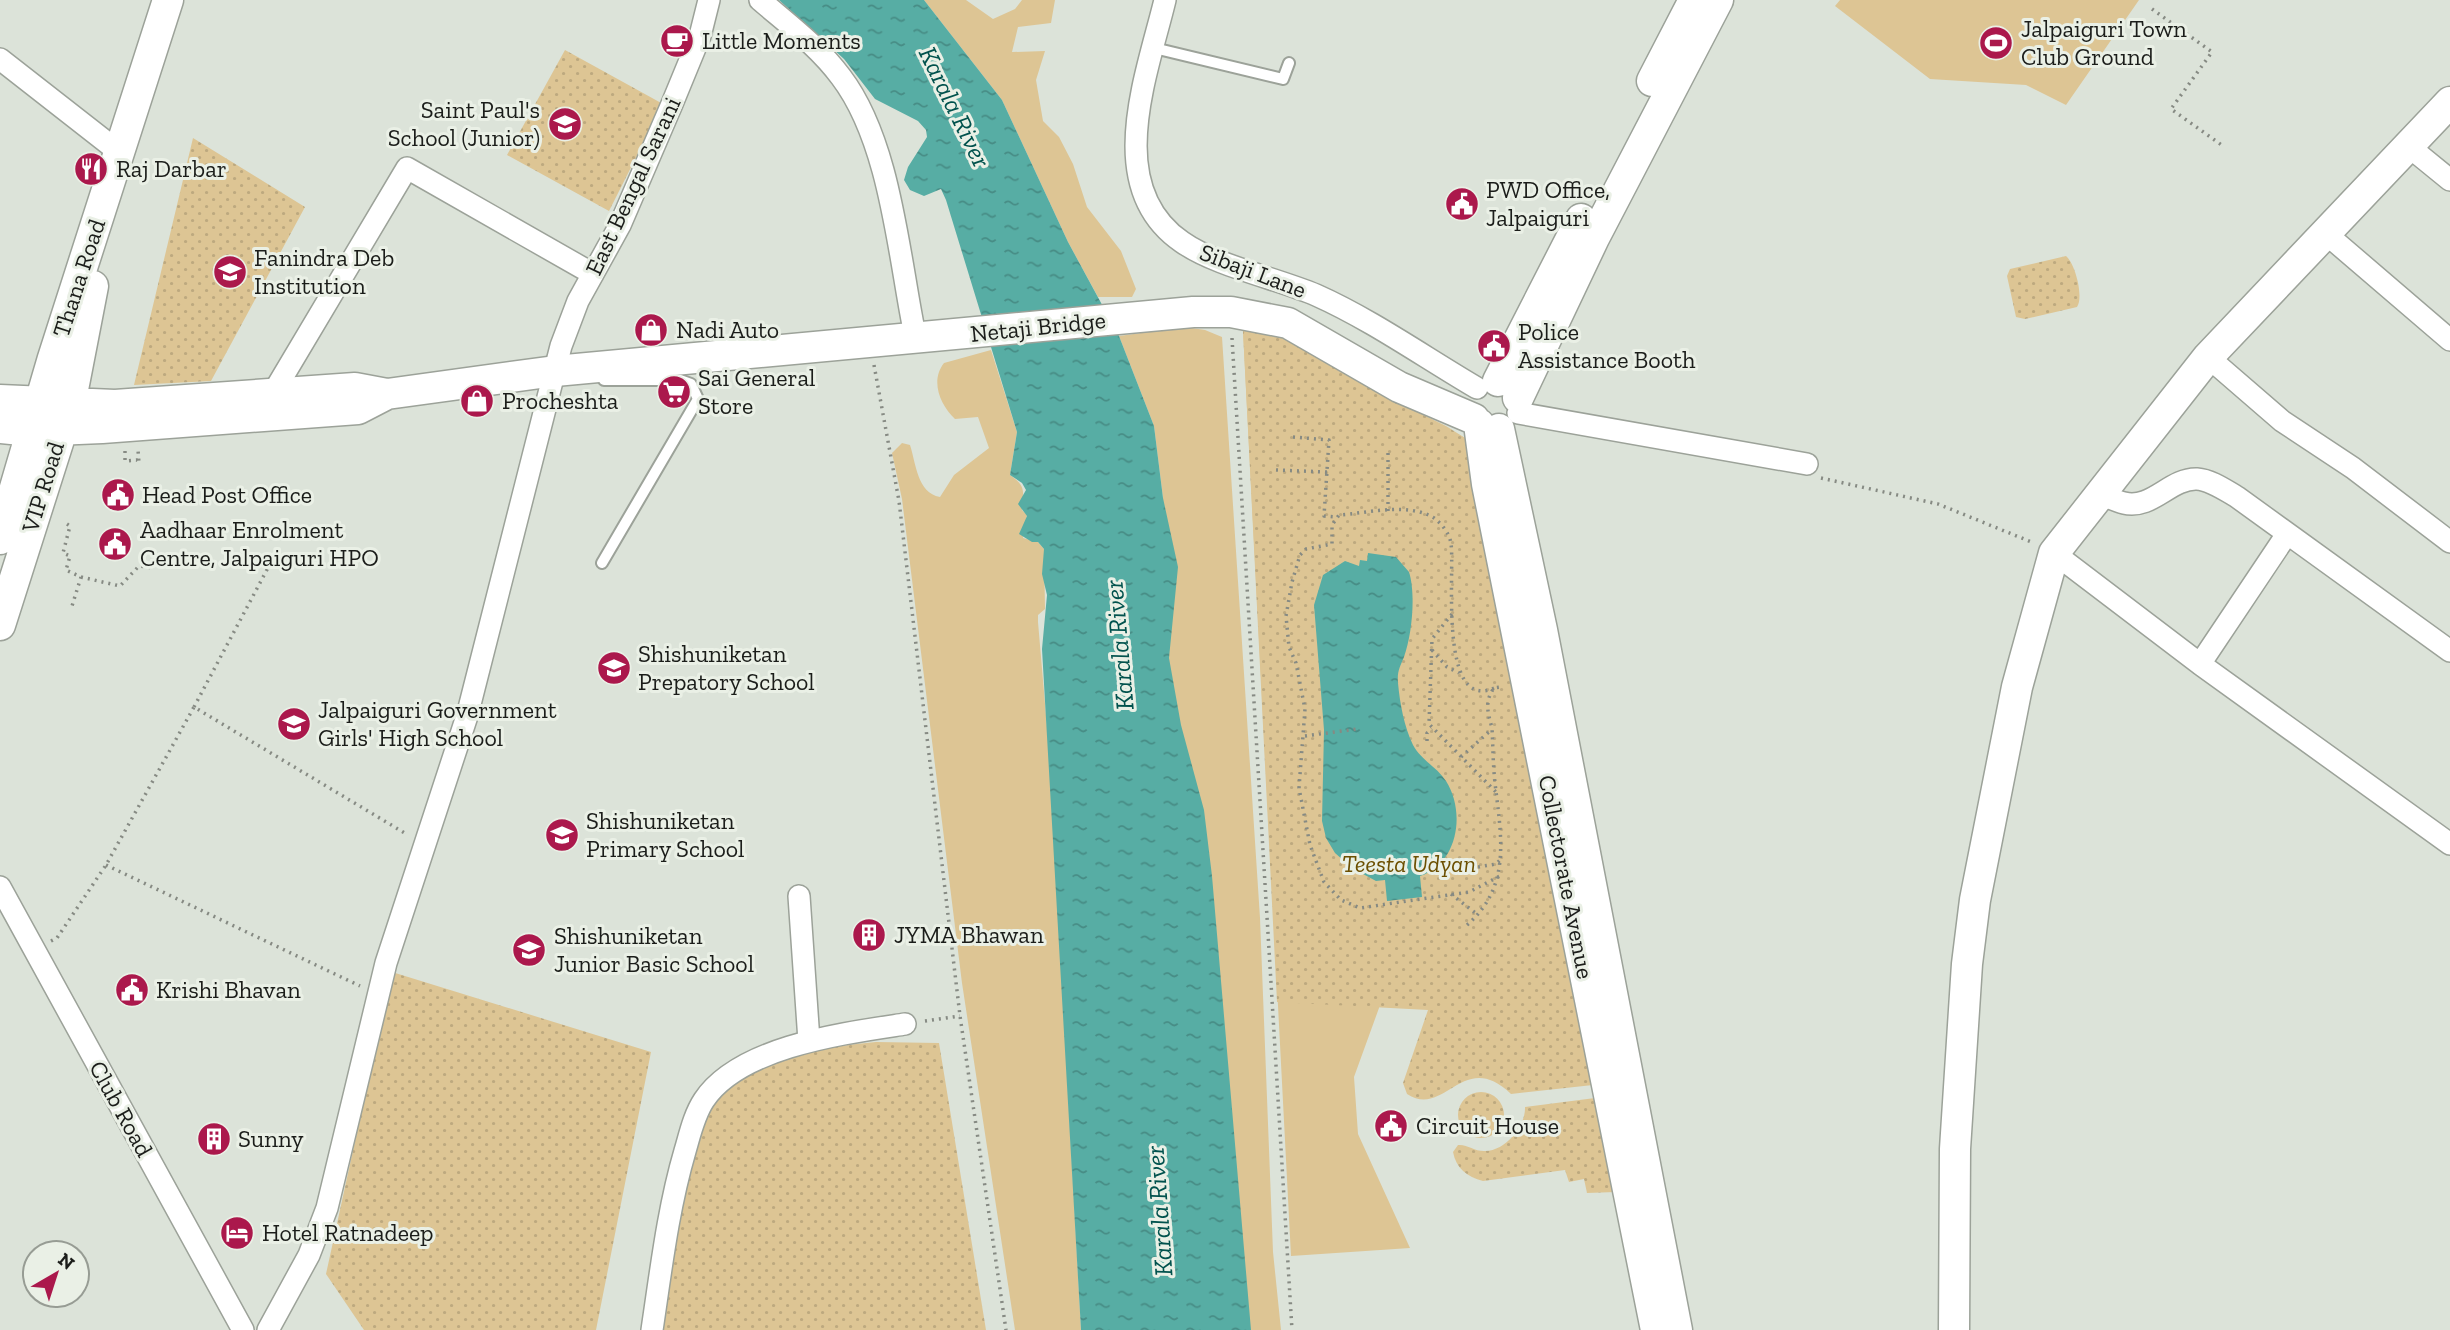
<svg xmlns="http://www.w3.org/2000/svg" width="2450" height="1330" viewBox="0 0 2450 1330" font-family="'Zilla Slab',serif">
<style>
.grass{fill:#ddc594}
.park{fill:url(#park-dots)}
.water{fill:url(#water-ripples)}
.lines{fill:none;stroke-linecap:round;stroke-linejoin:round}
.lane-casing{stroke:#9ca299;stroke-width:14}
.street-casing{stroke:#9ca299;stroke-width:24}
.secondary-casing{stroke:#9ca299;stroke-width:33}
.path{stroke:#868a83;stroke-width:3.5;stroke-dasharray:2 5;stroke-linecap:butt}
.lane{stroke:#fff;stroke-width:10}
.street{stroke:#fff;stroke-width:21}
.secondary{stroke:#fff;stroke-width:30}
.labels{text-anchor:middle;stroke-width:6;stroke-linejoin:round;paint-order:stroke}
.poi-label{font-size:24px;fill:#1b1d1a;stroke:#eaf0e6;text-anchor:start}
.street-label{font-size:24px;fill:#1b1d1a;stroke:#eaf0e6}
.park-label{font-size:24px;font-style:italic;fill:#6c4f00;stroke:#eaf0e6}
.water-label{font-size:26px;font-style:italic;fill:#01524d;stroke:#eaf0e6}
</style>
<defs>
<pattern id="park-dots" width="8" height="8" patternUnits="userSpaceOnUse" patternTransform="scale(1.75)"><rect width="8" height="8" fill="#ddc594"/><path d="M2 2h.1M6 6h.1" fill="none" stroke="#bda97f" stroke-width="1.8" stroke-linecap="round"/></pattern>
<pattern id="water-ripples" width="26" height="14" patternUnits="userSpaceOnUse" patternTransform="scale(1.75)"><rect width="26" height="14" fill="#57ada4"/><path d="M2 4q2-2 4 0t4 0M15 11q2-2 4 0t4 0" fill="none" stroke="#478c85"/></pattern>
</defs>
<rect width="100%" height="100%" fill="#dce3d9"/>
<path class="grass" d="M924 0H966L993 19 1015 9 1022 0H1055L1051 23 1018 27 1012 52 1045 51 1036 80 1043 121 1059 137 1073 164 1087 207 1121 251 1136 289 1132 297H1098L1068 242 1002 100Z
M1840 0H2139L2066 105 2026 85 1930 79 1835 6Z
M1185 327 1205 330 1222 337 1260 918 1273 1252 1281 1330H1226L1154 521 1163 498 1154 426 1119 336Z
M1243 331 1277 336 1465 438 1379 1008 1354 1077 1358 1134 1410 1248 1291 1256Z
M991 350 1017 432 1010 475C1027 487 1023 491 1022 510L1027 515 1023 538 1038 542 1044 549 1045 609 1038 615V622L1050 762 1081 1330H1015L962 983 902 499 892 453 902 443 910 445C916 463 917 493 940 497L954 475 989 448 978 417 955 419C940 405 930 381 944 363Z"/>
<path class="park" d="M565 50 663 104 609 211 507 155Z
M193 138 305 207 211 381 134 385Z
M2066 256C2075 263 2084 297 2077 307L2025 319 2016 317 2007 276 2010 269Z
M1243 331 1277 336 1306 350 1393 400 1446 426 1465 438 1471 448 1593 1085 1511 1094C1463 1048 1445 1119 1407 1094L1403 1083 1428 1010 1277 1002Z
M392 972 651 1052 596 1330H364L326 1274Z
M876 1042 939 1043 986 1330H660C668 1274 685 1119 729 1086 771 1054 825 1047 876 1042Z
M1458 1115a23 23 0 1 1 46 0a23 23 0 1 1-46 0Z
M1595 1098 1616 1192 1587 1193 1584 1179 1569 1182 1565 1170 1483 1181C1467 1177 1456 1168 1453 1152L1458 1145C1467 1144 1474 1151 1484 1151 1505 1152 1526 1126 1525 1107Z"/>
<path class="water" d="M779 0H924L1002 100 1068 242 1119 336 1154 426 1163 498 1178 567 1169 658 1181 725 1204 810 1212 876 1251 1330H1081L1042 649 1047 595 1042 574 1044 549 1038 542H1032L1019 534 1027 516 1018 504 1026 490 1022 483 1010 475 1017 432 946 200 941 189 924 196 910 190 904 180 908 167 927 137 926 130 918 121 875 99 844 59Z
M1368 553 1396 557 1409 572C1416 594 1412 635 1404 657 1400 667 1397 671 1398 683 1400 704 1404 726 1413 745 1421 760 1437 767 1446 781 1466 812 1458 864 1420 876L1422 897 1387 901 1385 880 1376 881 1352 868 1335 853 1326 838 1322 821 1324 730 1314 605 1323 575 1345 561 1359 566 1360 560 1367 561Z"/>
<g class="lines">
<g class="lane-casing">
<path id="lane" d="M1154 48 1283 79 1289 63
M602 563 698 399 691 384 680 380H604"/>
</g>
<g class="street-casing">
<path id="street" d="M760 0C788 24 819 47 841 77 889 140 898 248 913 325
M1165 0C1147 75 1102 187 1182 242 1216 266 1276 278 1316 295 1372 320 1424 357 1477 388
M0 59 119 152
M2407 145 2450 180
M2324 232 2450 340
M2208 357 2282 421 2353 468 2450 542
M273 393 407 168 593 274
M1518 413 1807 464
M2098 493C2106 496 2115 501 2124 503 2152 510 2170 478 2197 479 2211 480 2225 490 2237 497L2450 651
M2054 553 2200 664 2450 844
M2200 664 2287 534
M0 887 243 1330
M799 896 809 1041
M268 1330 309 1255 327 1208 386 963 467 716 561 346 578 301 620 225 672 104 700 36 709 0
M652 1330C661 1270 668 1209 685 1151 690 1134 694 1115 704 1100 740 1046 846 1033 905 1024"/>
</g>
<g class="secondary-casing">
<path id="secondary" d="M1652 81 1694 0
M1498 381 1581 219
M1518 398 1594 238 1718 0
M0 400 115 405 355 388 387 394
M1479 424 1487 484 1656 1330
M0 428 31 431 102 428 358 409 387 394 555 371 1193 312H1231L1288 323 1399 387 1474 419
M1499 429 1542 630 1677 1330
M0 539 53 358 168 0
M0 625 70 405 93 286
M1954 1330 1955 1149 1967 964 1975 900 2017 687 2054 553 2208 357 2450 102"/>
</g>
<path class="path" d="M2152 9 2212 52 2171 109 2223 146
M1232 338 1292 1330
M874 365 899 501 960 1016 1006 1330
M1293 437 1329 440 1324 516 1336 517
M125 451V461L137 460 139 463 138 450
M1276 470 1327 472
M1821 478 1938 504 2034 543
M1388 511V452
M67 524 70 526 63 553 70 556 66 570 81 577 72 606
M81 577 120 586 139 566 154 568
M1452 614 1432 639 1429 724 1496 792
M1432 650 1447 667 1459 673
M1494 688C1438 713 1455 569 1451 544 1450 534 1442 524 1434 518 1408 502 1368 513 1339 515L1332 525V544L1306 549 1300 555 1292 582 1286 616 1289 647 1296 663 1305 709 1299 788 1310 845 1324 882 1341 900 1360 908 1469 892 1500 876
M194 707 270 564
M1305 736 1357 729
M1427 741V733L1432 729
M1461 757 1491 730
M106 865 360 986
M1478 867 1496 864 1502 858
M1451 894 1478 915
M1467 925C1512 886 1501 836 1495 783 1493 765 1493 747 1492 728 1488 713 1484 702 1494 688L1501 687
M51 941 57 938 106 865 194 707 408 835
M925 1021 960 1016"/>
<use href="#lane" class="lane"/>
<use href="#street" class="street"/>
<use href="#secondary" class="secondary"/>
</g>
<defs>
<g id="cafe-disc" transform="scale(1.75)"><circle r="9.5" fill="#ab184c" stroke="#eaf0e6"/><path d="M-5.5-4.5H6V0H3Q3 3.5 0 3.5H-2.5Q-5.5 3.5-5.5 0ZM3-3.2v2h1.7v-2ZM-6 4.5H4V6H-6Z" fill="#fff"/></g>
<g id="stadium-disc" transform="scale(1.75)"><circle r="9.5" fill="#ab184c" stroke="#eaf0e6"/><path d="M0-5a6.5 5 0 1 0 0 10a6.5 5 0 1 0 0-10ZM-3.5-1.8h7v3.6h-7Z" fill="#fff"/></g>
<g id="school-disc" transform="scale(1.75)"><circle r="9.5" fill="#ab184c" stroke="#eaf0e6"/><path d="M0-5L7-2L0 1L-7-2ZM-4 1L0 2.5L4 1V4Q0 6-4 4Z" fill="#fff"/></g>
<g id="restaurant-disc" transform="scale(1.75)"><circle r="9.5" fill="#ab184c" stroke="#eaf0e6"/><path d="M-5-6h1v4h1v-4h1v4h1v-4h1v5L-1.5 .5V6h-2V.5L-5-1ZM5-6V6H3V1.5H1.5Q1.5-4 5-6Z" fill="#fff"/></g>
<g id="civic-disc" transform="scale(1.75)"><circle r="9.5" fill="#ab184c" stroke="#eaf0e6"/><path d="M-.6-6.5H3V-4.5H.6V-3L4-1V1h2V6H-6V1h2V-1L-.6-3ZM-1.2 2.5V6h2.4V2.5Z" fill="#fff"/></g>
<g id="shop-disc" transform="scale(1.75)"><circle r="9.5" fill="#ab184c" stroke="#eaf0e6"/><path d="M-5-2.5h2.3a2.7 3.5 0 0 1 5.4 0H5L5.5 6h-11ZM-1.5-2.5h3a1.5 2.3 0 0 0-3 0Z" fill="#fff"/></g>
<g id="supermarket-disc" transform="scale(1.75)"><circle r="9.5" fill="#ab184c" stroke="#eaf0e6"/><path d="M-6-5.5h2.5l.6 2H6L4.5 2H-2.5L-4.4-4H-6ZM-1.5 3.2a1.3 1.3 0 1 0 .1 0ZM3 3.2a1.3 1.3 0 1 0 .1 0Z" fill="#fff"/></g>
<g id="building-disc" transform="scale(1.75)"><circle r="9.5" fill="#ab184c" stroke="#eaf0e6"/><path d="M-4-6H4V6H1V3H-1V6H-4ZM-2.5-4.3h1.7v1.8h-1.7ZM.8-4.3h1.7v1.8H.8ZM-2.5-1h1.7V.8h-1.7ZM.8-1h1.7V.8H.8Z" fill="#fff"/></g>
<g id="hotel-disc" transform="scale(1.75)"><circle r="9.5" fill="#ab184c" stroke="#eaf0e6"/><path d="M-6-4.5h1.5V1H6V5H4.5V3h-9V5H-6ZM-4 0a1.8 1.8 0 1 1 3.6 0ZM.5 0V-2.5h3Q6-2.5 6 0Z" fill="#fff"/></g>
</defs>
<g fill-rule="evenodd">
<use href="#cafe-disc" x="677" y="41"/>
<use href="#stadium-disc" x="1996" y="43"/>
<use href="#school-disc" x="565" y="124"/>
<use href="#restaurant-disc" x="91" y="169"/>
<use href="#civic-disc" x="1462" y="204"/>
<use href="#school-disc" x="230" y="272"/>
<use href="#shop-disc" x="651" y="330"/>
<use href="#civic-disc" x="1494" y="346"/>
<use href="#supermarket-disc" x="674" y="392"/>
<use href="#shop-disc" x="477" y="401"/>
<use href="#civic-disc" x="118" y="495"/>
<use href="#civic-disc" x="115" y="544"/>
<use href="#school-disc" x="614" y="668"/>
<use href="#school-disc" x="294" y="724"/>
<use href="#school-disc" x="562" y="835"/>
<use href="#building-disc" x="869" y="935"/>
<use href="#school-disc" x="529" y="950"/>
<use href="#civic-disc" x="132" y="990"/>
<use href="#civic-disc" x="1391" y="1126"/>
<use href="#building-disc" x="214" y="1139"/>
<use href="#hotel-disc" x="237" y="1233"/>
</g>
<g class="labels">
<g class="poi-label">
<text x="2021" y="37">Jalpaiguri Town<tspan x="2021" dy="28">Club Ground</tspan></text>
<text x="702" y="49">Little Moments</text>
<text x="540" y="118" text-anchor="end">Saint Paul's<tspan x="540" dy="28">School (Junior)</tspan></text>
<text x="116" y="177">Raj Darbar</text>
<text x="1486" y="198">PWD Office,<tspan x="1486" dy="28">Jalpaiguri</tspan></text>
<text x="254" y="266">Fanindra Deb<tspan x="254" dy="28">Institution</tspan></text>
<text x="676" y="338">Nadi Auto</text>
<text x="1518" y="340">Police<tspan x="1518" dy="28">Assistance Booth</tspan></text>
<text x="698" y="386">Sai General<tspan x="698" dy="28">Store</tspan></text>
<text x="502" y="409">Procheshta</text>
<text x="142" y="503">Head Post Office</text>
<text x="140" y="538">Aadhaar Enrolment<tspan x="140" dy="28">Centre, Jalpaiguri HPO</tspan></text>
<text x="638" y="662">Shishuniketan<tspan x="638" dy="28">Prepatory School</tspan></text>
<text x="318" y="718">Jalpaiguri Government<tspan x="318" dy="28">Girls' High School</tspan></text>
<text x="586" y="829">Shishuniketan<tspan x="586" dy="28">Primary School</tspan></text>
<text x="894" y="943">JYMA Bhawan</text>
<text x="554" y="944">Shishuniketan<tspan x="554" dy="28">Junior Basic School</tspan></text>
<text x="156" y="998">Krishi Bhavan</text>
<text x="1416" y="1134">Circuit House</text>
<text x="238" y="1147">Sunny</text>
<text x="262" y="1241">Hotel Ratnadeep</text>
</g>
<g class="street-label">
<text transform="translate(633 186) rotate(-65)" y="8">East Bengal Sarani</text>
<text transform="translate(1253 271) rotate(21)" y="8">Sibaji Lane</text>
<text transform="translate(79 278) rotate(-72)" y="8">Thana Road</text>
<text transform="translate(1038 327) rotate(-6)" y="8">Netaji Bridge</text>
<text transform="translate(43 487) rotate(-73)" y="8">VIP Road</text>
<text transform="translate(1566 877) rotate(79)" y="8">Collectorate Avenue</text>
<text transform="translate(121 1109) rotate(61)" y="8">Club Road</text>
</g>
<g class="park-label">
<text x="1409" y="872">Teesta Udyan</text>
</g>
<g class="water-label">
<text transform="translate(955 107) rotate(64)" y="9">Karala River</text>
<text transform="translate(1119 645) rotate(-95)" y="9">Karala River</text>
<text transform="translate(1159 1211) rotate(-94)" y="9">Karala River</text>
</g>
</g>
<g transform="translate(56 1274) rotate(39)"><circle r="33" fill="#eaf0e6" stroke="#979c94" stroke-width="2"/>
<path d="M0-5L12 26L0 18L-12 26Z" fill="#ab184c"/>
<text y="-10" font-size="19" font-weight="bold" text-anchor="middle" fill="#1b1d1a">N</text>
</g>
</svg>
